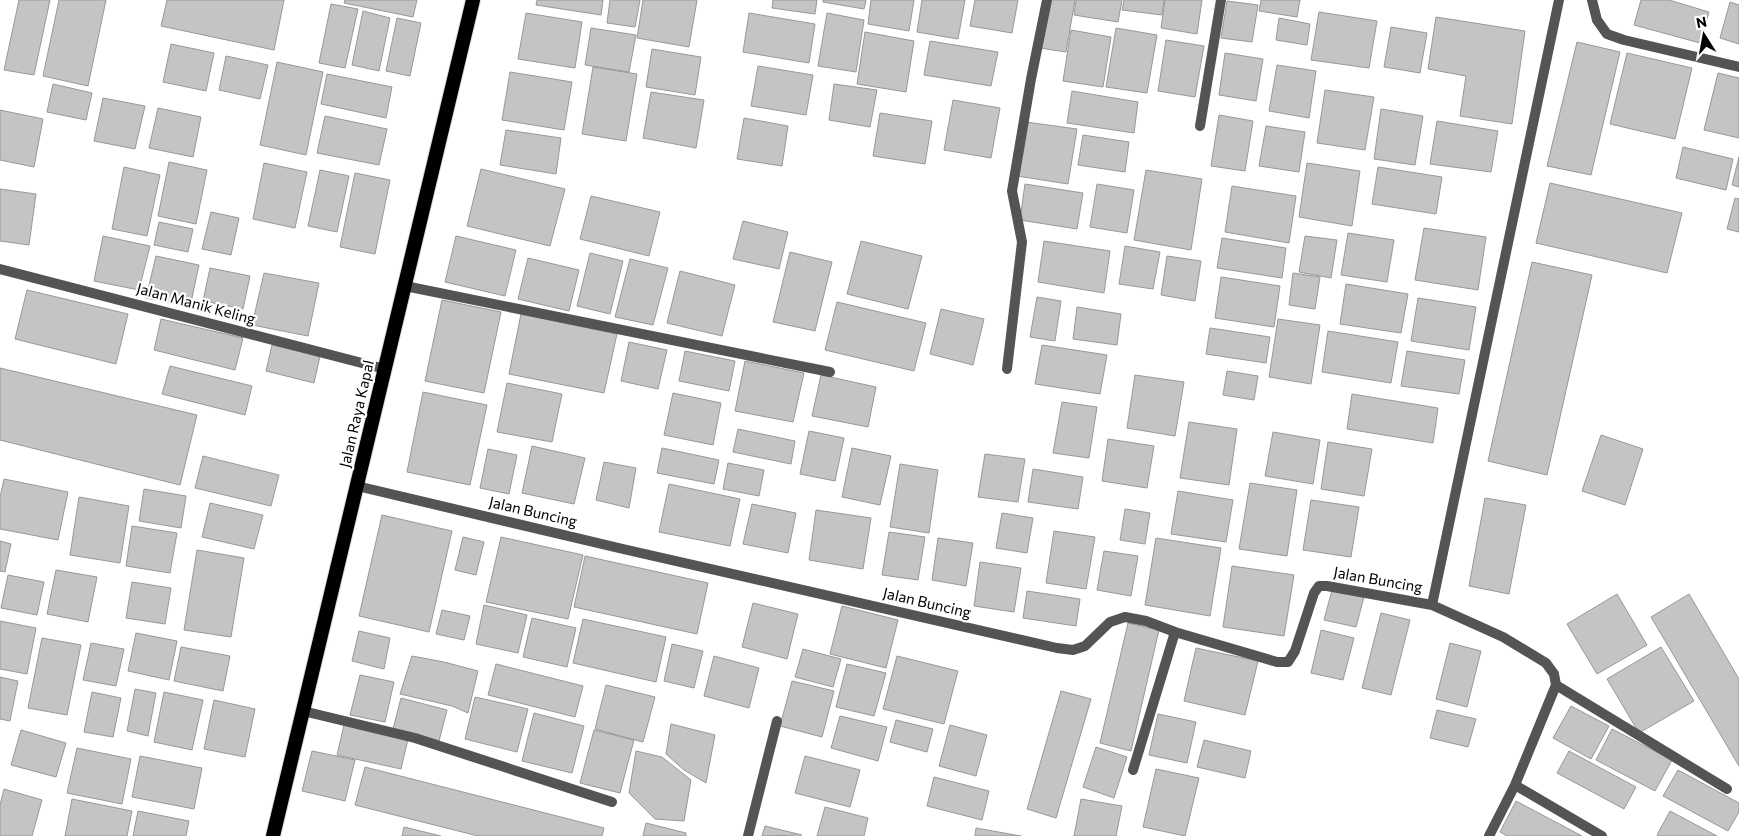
<svg xmlns="http://www.w3.org/2000/svg" width="1739" height="836" viewBox="0 0 1739 836" font-family="Commissioner,sans-serif">
<style>
.building{fill:#c4c4c4;stroke:#989898}
.lines{fill:none;stroke-linecap:round;stroke-linejoin:round}
.trunk-casing{stroke:#dbdbdb;stroke-width:16}
.minor{stroke:#545454;stroke-width:10}
.trunk{stroke:#000;stroke-width:14}
.labels{text-anchor:middle;stroke-width:4.5;stroke-linejoin:round;paint-order:stroke}
.street-label{font-size:15px;fill:#000;stroke:#fff}
</style>
<rect width="100%" height="100%" fill="#fff"/>
<path class="building" d="M19 0H50L34 75 4 70Z
M59 0H106L88 86 43 76Z
M167 0H284L274 50 161 26Z
M345 0H417L413 17 344 3Z
M537 0H603L601 15 536 5Z
M610 0H640L635 27 607 23Z
M643 0H697L689 47 637 38Z
M773 0H817L815 14 772 8Z
M823 0H866L864 9 823 2Z
M871 0H914L909 31 868 24Z
M922 0H965L958 39 917 32Z
M975 0H1018L1012 33 970 26Z
M1048 0H1075L1066 52 1040 48Z
M1076 0H1122L1118 22 1074 15Z
M1124 0H1164L1162 15 1122 10Z
M1165 0H1202L1197 34 1161 28Z
M1261 0H1300L1297 17 1259 11Z
M1641 0H1669L1709 12 1700 43 1634 25Z
M1227 1 1258 5 1252 42 1221 38Z
M1730 2 1739 5V44L1720 38Z
M331 4 358 9 345 68 319 63Z
M363 11 390 18 379 71 352 65Z
M1319 12 1377 21 1369 68 1311 60Z
M526 13 582 22 575 68 518 59Z
M749 13 815 24 809 63 743 52Z
M827 13 864 20 856 72 818 66Z
M1436 17 1525 31 1512 124 1460 116 1466 76 1428 69Z
M397 18 421 23 410 76 386 71Z
M1279 18 1310 24 1307 45 1276 40Z
M1391 27 1427 33 1420 73 1384 67Z
M591 28 636 35 629 72 585 65Z
M1116 28 1157 35 1147 93 1106 87Z
M1071 30 1111 37 1103 87 1063 81Z
M865 32 914 41 906 92 857 84Z
M1166 40 1204 46 1195 97 1158 91Z
M930 41 998 52 991 86 924 75Z
M1577 42 1620 52 1591 175 1547 166Z
M171 44 214 53 206 91 163 82Z
M652 49 701 57 695 95 646 87Z
M1225 53 1263 59 1256 101 1219 95Z
M1627 53 1692 68 1675 139 1610 124Z
M226 56 268 65 260 99 219 90Z
M277 62 323 72 306 155 260 145Z
M1277 65 1316 71 1309 118 1269 111Z
M758 66 813 75 806 115 751 106Z
M593 67 637 74 626 141 582 134Z
M510 72 572 82 564 130 502 120Z
M1718 73 1739 78V138L1704 130Z
M327 74 392 87 386 118 321 104Z
M53 84 92 93 86 120 47 112Z
M834 84 877 90 870 127 829 120Z
M1325 90 1374 97 1365 150 1317 143Z
M1072 91 1138 102 1134 133 1067 123Z
M651 92 704 100 696 148 643 138Z
M103 98 145 106 135 149 94 141Z
M953 100 1000 108 991 158 944 150Z
M158 108 201 117 193 157 149 148Z
M1381 109 1423 116 1415 165 1374 159Z
M0 110 43 119 34 167 0 160Z
M880 113 932 121 925 164 873 156Z
M1219 115 1253 121 1245 171 1211 166Z
M325 116 387 129 379 165 317 153Z
M744 118 788 126 782 166 737 159Z
M1437 121 1498 131 1491 172 1430 164Z
M1026 122 1077 129 1068 184 1017 176Z
M1266 126 1305 132 1299 172 1259 166Z
M506 130 561 138 556 174 500 165Z
M1083 135 1129 142 1125 172 1078 165Z
M1683 147 1733 159 1726 190 1676 178Z
M1739 157V187L1732 185Z
M169 162 207 170 196 224 158 216Z
M264 163 307 172 295 228 253 219Z
M1307 163 1360 171 1352 226 1299 217Z
M124 167 160 175 147 236 112 229Z
M1378 167 1442 177 1436 214 1372 204Z
M481 169 565 189 550 246 467 226Z
M320 170 349 176 337 232 308 226Z
M1146 170 1202 179 1191 250 1134 240Z
M355 173 390 180 375 254 340 247Z
M1550 183 1682 213 1667 273 1536 243Z
M1025 184 1083 193 1077 229 1020 220Z
M1097 184 1134 190 1127 233 1090 227Z
M1232 186 1296 196 1289 243 1225 232Z
M0 189 36 194 29 245 0 241Z
M591 196 660 212 649 256 580 239Z
M1735 198 1739 199V232L1727 229Z
M211 212 239 218 231 255 202 249Z
M743 221 788 232 779 269 733 259Z
M159 222 193 229 188 252 154 245Z
M1424 228 1486 237 1478 290 1415 280Z
M1348 233 1394 240 1387 282 1341 275Z
M103 236 150 246 139 290 94 281Z
M456 236 516 250 505 296 445 282Z
M1305 236 1337 240 1331 278 1299 272Z
M1222 238 1286 248 1282 278 1217 268Z
M861 241 922 256 908 309 847 294Z
M1044 241 1110 251 1104 293 1038 282Z
M1125 246 1160 252 1153 289 1119 284Z
M790 252 832 262 815 331 773 322Z
M590 253 623 261 610 314 577 306Z
M156 256 199 265 190 307 146 298Z
M1167 256 1201 261 1195 301 1161 295Z
M528 258 579 270 569 311 518 299Z
M630 259 668 268 653 325 615 317Z
M1532 262 1592 275 1547 475 1488 461Z
M210 268 250 276 243 309 203 301Z
M680 271 735 285 722 336 667 323Z
M264 273 319 283 308 336 252 325Z
M1293 273 1320 277 1315 309 1289 305Z
M1221 277 1280 286 1274 327 1215 318Z
M1346 284 1408 294 1401 333 1340 324Z
M27 290 128 314 116 364 15 339Z
M1037 297 1061 301 1055 341 1030 337Z
M1418 298 1476 307 1469 350 1411 341Z
M442 300 501 312 484 393 425 381Z
M837 302 926 323 914 371 825 350Z
M1077 307 1121 314 1117 345 1073 339Z
M941 309 984 319 973 365 930 354Z
M521 314 617 334 604 393 509 374Z
M161 319 243 338 235 370 154 350Z
M1278 319 1320 325 1311 384 1269 377Z
M1210 328 1270 337 1266 363 1206 354Z
M1328 331 1398 342 1391 383 1322 372Z
M629 342 667 350 658 389 621 381Z
M272 345 320 356 314 383 266 371Z
M1042 345 1107 355 1100 394 1035 384Z
M685 351 735 361 729 391 679 381Z
M1407 351 1465 360 1459 394 1401 386Z
M745 361 804 373 793 422 735 411Z
M170 366 252 386 245 415 162 394Z
M0 368 197 415 180 485 0 440Z
M1227 371 1258 376 1254 400 1223 395Z
M821 375 876 387 868 427 812 416Z
M1135 375 1184 382 1175 436 1127 428Z
M507 383 562 394 552 442 497 432Z
M423 392 487 405 470 485 407 472Z
M673 393 721 403 713 445 664 435Z
M1352 394 1438 408 1433 443 1347 429Z
M1062 402 1097 407 1089 458 1053 453Z
M1189 422 1237 429 1229 485 1180 478Z
M738 429 795 441 791 464 733 452Z
M809 431 844 438 835 481 800 474Z
M1273 432 1320 440 1313 484 1265 476Z
M1601 435 1643 449 1625 505 1582 491Z
M1108 439 1154 446 1147 488 1102 481Z
M1328 442 1372 449 1364 496 1321 489Z
M532 446 585 458 574 504 522 493Z
M662 448 719 460 714 484 657 473Z
M852 448 891 456 880 505 842 497Z
M488 449 517 455 509 494 480 488Z
M985 454 1025 459 1018 502 978 497Z
M203 456 279 475 271 506 195 488Z
M604 462 636 468 629 508 596 500Z
M728 463 764 470 759 496 723 489Z
M900 464 938 470 929 533 890 527Z
M1033 469 1083 477 1078 509 1028 502Z
M4 479 68 492 58 540 0 529V497Z
M1250 483 1297 490 1287 556 1239 549Z
M669 484 740 499 730 546 659 532Z
M144 489 186 496 181 528 139 521Z
M1178 491 1233 500 1226 542 1171 534Z
M79 497 129 506 120 563 70 555Z
M1485 498 1526 505 1509 594 1469 586Z
M1311 500 1359 507 1351 557 1303 550Z
M210 503 263 515 254 549 202 537Z
M752 504 796 513 788 553 743 544Z
M1125 509 1150 513 1145 544 1120 540Z
M816 510 871 518 863 569 809 560Z
M1002 513 1033 518 1027 553 996 548Z
M382 515 452 531 429 632 359 616Z
M132 526 177 533 170 573 126 566Z
M1054 531 1095 537 1086 589 1046 583Z
M889 532 925 537 918 580 882 575Z
M463 537 484 542 476 575 455 570Z
M501 537 583 555 568 619 486 602Z
M938 538 973 543 966 586 932 580Z
M1156 538 1221 548 1210 616 1145 605Z
M0 541 11 544 5 572 0 571Z
M197 550 244 558 231 637 184 630Z
M1104 551 1138 556 1131 596 1097 590Z
M585 556 708 583 697 634 574 607Z
M980 562 1021 568 1014 612 974 606Z
M1232 566 1294 575 1284 636 1223 627Z
M56 570 97 577 88 622 47 614Z
M8 575 44 582 37 615 1 608Z
M132 582 171 588 165 624 126 618Z
M1332 590 1364 597 1356 627 1324 620Z
M1027 591 1080 599 1076 626 1023 618Z
M1617 594 1647 645 1597 674 1567 624Z
M1689 594 1739 679V766L1651 617Z
M753 603 798 614 787 659 742 647Z
M484 605 527 615 518 653 476 644Z
M842 606 898 620 886 668 830 654Z
M442 610 470 616 464 640 436 634Z
M1381 613 1410 620 1391 695 1362 688Z
M532 618 576 628 567 667 523 657Z
M583 619 666 637 656 682 573 663Z
M0 621 36 628 27 674 0 669Z
M1128 623 1159 630 1131 751 1100 743Z
M1321 630 1354 638 1343 680 1311 673Z
M359 631 390 638 384 669 352 661Z
M136 633 177 641 169 680 128 671Z
M42 638 81 645 67 715 28 708Z
M91 643 124 649 116 686 83 680Z
M1450 643 1481 651 1467 707 1436 699Z
M672 644 703 651 694 688 664 681Z
M181 647 230 656 223 691 174 681Z
M1661 647 1694 701 1639 733 1607 679Z
M1196 648 1258 661 1245 715 1184 701Z
M803 649 841 659 833 687 795 677Z
M412 656 444 662 478 671 468 713 452 706 400 694Z
M714 656 759 668 749 708 704 696Z
M897 656 958 671 944 724 883 709Z
M496 664 583 686 575 717 488 695Z
M847 664 886 673 874 716 836 707Z
M360 675 394 682 385 722 350 715Z
M0 677 18 681 10 721 0 719Z
M792 681 834 691 822 737 780 726Z
M606 685 655 697 643 742 595 729Z
M135 689 156 693 148 736 127 731Z
M1061 691 1091 699 1056 818 1027 809Z
M92 692 121 698 113 737 84 732Z
M164 692 203 700 192 750 154 742Z
M475 697 528 709 517 752 465 739Z
M401 698 447 710 439 741 393 729Z
M214 700 255 709 245 757 204 749Z
M1571 706 1609 726 1591 759 1553 738Z
M1437 710 1476 719 1468 747 1430 738Z
M534 713 584 726 572 773 522 761Z
M1158 714 1196 722 1187 763 1149 755Z
M840 716 887 727 878 761 831 748Z
M896 720 933 729 927 752 890 742Z
M671 724 715 735 706 783 684 770 666 754Z
M344 725 408 739 401 769 337 755Z
M950 725 987 735 976 776 939 766Z
M1612 729 1672 760 1655 791 1596 760Z
M21 730 66 743 56 777 11 765Z
M594 730 634 740 620 793 580 783Z
M1204 740 1251 751 1245 778 1197 767Z
M1096 747 1127 757 1114 798 1083 787Z
M77 748 131 759 122 804 67 793Z
M312 751 355 760 345 801 302 791Z
M636 751 662 757 691 780 684 821 655 819 629 793Z
M1569 751 1636 787 1624 809 1557 773Z
M140 756 202 768 194 809 132 797Z
M805 756 860 770 850 807 795 793Z
M365 767 604 828 602 836H478L355 805Z
M1156 769 1199 778 1185 836 1143 827Z
M1678 770 1739 803V812L1728 831 1663 796Z
M934 777 989 791 982 820 927 806Z
M4 789 42 800 32 836H0V805Z
M72 799 132 811 127 836H65Z
M1081 799 1122 806 1116 836H1074Z
M1516 801 1582 836H1507L1500 832Z
M825 807 868 818 864 836H817Z
M138 811 189 821 186 836H133Z
M1670 811 1717 836H1658L1657 835Z
M646 823 686 833V836H643Z
M765 826 802 835 762 836Z
M404 827 441 836H402Z
M976 828 1021 836H975Z"/>
<g class="lines">
<g class="trunk-casing">
<path id="trunk" d="M273 836 473 0"/>
</g>
<path class="minor" d="M1592 0 1597 20 1607 34 1624 40 1739 67
M1200 126 1221 0
M0 269 385 369
M405 286 830 372
M1007 369 1022 242 1012 191 1031 79 1047 0
M357 486 623 549 1057 648 1073 650 1085 646 1110 622 1125 617 1146 621 1175 632 1277 662H1288L1295 651 1314 593 1319 586H1327L1432 605 1503 637 1546 663 1554 674 1556 685 1515 785 1489 836
M1432 605 1559 0
M1556 685 1727 789
M303 711 415 738 612 802
M1133 770 1175 632
M1515 785 1602 836
M748 836 777 721"/>
<use href="#trunk" class="trunk"/>
</g>
<g class="labels">
<g class="street-label">
<text transform="translate(196 304) rotate(15)" y="5">Jalan Manik Keling</text>
<text transform="translate(357 414) rotate(-77)" y="5">Jalan Raya Kapal</text>
<text transform="translate(533 512) rotate(13)" y="5">Jalan Buncing</text>
<text transform="translate(1378 580) rotate(10)" y="5">Jalan Buncing</text>
<text transform="translate(927 603) rotate(13)" y="5">Jalan Buncing</text>
</g>
</g>
<g transform="translate(1704 35) rotate(349)" stroke="#ffffff" stroke-width="4" paint-order="stroke">
<path d="M0-4L9 19L0 12L-9 19Z" fill="#000000"/>
<text y="-8" font-size="14" font-weight="bold" text-anchor="middle" fill="#000000">N</text>
</g>
</svg>
